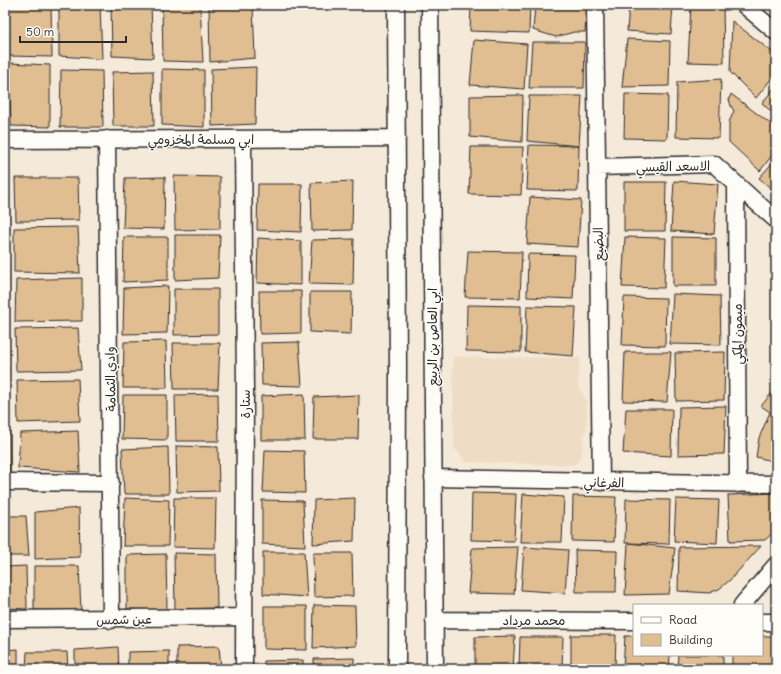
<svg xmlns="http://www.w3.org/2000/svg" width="781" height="674" viewBox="0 0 781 674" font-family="Delius,'Playpen Sans Arabic',sans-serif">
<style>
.built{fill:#efdcc4}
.building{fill:#e1bd92;stroke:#2b2b2b}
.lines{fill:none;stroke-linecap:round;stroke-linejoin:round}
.street-casing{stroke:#2b2b2b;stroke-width:19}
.street{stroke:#fdfcf7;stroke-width:16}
.labels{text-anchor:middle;stroke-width:3;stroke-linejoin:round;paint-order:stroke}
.street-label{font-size:13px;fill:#2b2b2b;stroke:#fdfcf7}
</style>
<rect width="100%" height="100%" fill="#f5e9d9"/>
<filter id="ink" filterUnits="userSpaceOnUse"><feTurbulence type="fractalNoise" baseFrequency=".025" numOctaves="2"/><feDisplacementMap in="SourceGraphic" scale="8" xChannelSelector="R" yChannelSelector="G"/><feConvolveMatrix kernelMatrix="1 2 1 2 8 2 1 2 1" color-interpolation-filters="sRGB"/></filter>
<g filter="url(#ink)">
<path class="built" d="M453 357 580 358 578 386 587 402 586 430 584 435 581 457 574 465 466 462 454 447Z"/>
<path class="building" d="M8 5H51L52 57 9 56Z
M59 5H100L102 59 59 56Z
M111 5H151L153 58 112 56Z
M162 5H200L203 62 163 61Z
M209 5H253L255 58 210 62Z
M471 5H530L529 33 470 31Z
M535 5H587L585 32H574L556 37 533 30Z
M629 5H673L671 34 627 31Z
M691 5H723L724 63 688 62Z
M732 21 776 55V73L756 98 730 72Z
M627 39 670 41 669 86 622 87Z
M474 40 527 44 524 89 470 85Z
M532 42H585L584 88H529Z
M9 63 50 65V127L11 126Z
M256 67 255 124 212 126 211 69Z
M162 69 204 70V127L162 125Z
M61 70 102 71 103 127H60Z
M153 71 154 126H113L112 72Z
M721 79 719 138 676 137 677 82Z
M776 86V116L762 103Z
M625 94 668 95 667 139 624 138Z
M731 94 776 128V150L760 171 729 142V122L734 111 731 106 729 99Z
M523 95 522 142 470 137V96Z
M529 96H582L579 146 527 141Z
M529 145 579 146 578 191 527 190Z
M471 147H523L521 195 469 194Z
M776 159V193L759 178Z
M174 176 220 177V229L175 230Z
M165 177 164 229 123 228 125 178Z
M15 178H78L79 220 16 221Z
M5 181H8V223H5Z
M353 181 352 230 312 231 311 183Z
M674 181 718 184 714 234 671 231Z
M624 182H666L665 231H624Z
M258 184H302L301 232 257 230Z
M530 197 581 200 578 247 527 244Z
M78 227 80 273 14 272V228Z
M175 235H220L218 278 175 280Z
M124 237H168V280L123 282Z
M625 237 666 238 664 288 622 287Z
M673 237 716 238V286H673Z
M258 238 301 241V285L257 283Z
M354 239 353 285 309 284 312 240Z
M468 251 522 252 520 298 465 297Z
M528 254 575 255 573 299 527 297Z
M82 278V321L15 322 16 280Z
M168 286 167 333 123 334 124 288Z
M174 289H218V334L174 335Z
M259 291H301V333L260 334Z
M310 292H352L351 334 310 332Z
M673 294 720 296 721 345 670 344Z
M624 297 666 298 665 346 622 345Z
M467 305 521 306V352L466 351Z
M527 306 576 307 573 356 525 352Z
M78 328 81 370 16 371 15 329Z
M166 341 167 388H123L124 342Z
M299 342 302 386 262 385 261 343Z
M173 343H220L218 389H174Z
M625 352H671L667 402 623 401Z
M725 352 724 400 676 401 675 353Z
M5 378H6L8 421H5Z
M78 379 80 421 18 423 17 380Z
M776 388V462L756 457 759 438 770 412 761 406Z
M218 394 219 441H176L175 395Z
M304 394 305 440H261V396Z
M123 395H167V440L122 439Z
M359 395 358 439H313L314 397Z
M726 406 724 454 678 455 679 407Z
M626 409H672L671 456 623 453Z
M5 429H9L10 473H5Z
M78 431 80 472 18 468 20 433Z
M176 446 218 447 219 491 177 492Z
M168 447 169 494H124L122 449Z
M265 450 304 451 305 493 263 492Z
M472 493 516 494 514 541 471 540Z
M776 493V530L765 540 730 541 728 495Z
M523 494 564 497 562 542H520Z
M573 496 616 497 614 542 572 541Z
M125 498 169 500 168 546H123Z
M174 498H216L215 548 173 547Z
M355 498 354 541 313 544 314 500Z
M626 499 670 500 669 544 625 543Z
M676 499 719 500 717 543 674 541Z
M262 500 303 501 305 546 262 544Z
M79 508 80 557 35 559V512Z
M5 516H26L29 556H5Z
M628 543 675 548 669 594 625 595Z
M761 546 730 580 719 589 709 593 678 591 679 547Z
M518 547 514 594 468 593 472 548Z
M524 547 568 550 565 593 521 590Z
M575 550 617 551 616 592H576Z
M263 552H304L307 597 263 594Z
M174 553 216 554 217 608 175 609Z
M313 553H352L353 596 314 597Z
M166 554 167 610 127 609V555Z
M26 566 27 609 5 608V567Z
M34 566H79L81 611 34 610Z
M314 605 355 606 356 646 313 648Z
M264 606H307V650L264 649Z
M571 635H616L615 669H571Z
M515 636 513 669H475V637Z
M625 636H634V655H670L669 669H623Z
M762 636H776V669H732V655H762Z
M520 637H563L562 669H519Z
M219 646 221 669H177V647Z
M118 647 119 669H75V650Z
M18 649V669H5V650Z
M169 651V669H128V652Z
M27 652H67L68 669H26Z
M678 655H723V669H677Z
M354 658V669H314V659Z
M303 660V669H264V661Z"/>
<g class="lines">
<g class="street-casing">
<path id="street" d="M396 5 398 367 397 669
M430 5 435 669
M595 5 601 482
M744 5 776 32
M107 139 111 620
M243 139 245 389 244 669
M5 140 397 138
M597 167 714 164 776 220
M736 184 738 484
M433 478 776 484
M5 482 111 483
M742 605 776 565
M5 619 244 617
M434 620 634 621
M762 622H776"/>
</g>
<use href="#street" class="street"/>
</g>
</g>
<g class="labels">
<g class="street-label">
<text x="201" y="144">ابي مسلمة المخزومي</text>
<text transform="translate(673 166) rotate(-1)" y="5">الاسعد القيسي</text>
<text transform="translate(598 244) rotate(-91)" y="5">البضيع</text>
<text transform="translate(737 334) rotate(-90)" y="5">ميمون المكي</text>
<text transform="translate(432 337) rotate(-90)" y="5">ابي العاص بن الربيع</text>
<text transform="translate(110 379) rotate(-91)" y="5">وادي الثمامة</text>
<text transform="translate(245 404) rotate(-90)" y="5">ستارة</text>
<text transform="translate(604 482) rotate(1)" y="5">الفرغاني</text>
<text transform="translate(124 619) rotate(-1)" y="5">عين شمس</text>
<text x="534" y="625">محمد مرداد</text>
</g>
</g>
<rect width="781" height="674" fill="none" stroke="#fdfcf7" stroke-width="20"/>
<rect x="10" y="10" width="761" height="654" fill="none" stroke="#2b2b2b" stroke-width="1.5" filter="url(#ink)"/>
<rect x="633" y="604" width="130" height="52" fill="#fdfcf7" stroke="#a9a8a5"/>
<rect x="641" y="617" width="20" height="6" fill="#fdfcf7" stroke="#a9a8a5"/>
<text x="669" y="624" font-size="12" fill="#2b2b2b">Road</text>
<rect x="641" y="634" width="20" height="12" fill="#e1bd92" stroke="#a9a8a5"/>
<text x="669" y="644" font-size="12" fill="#2b2b2b">Building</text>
<path d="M20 36v6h106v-6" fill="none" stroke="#2b2b2b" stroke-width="2"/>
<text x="26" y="36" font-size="12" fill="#2b2b2b" stroke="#fdfcf7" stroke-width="3" paint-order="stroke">50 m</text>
</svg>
